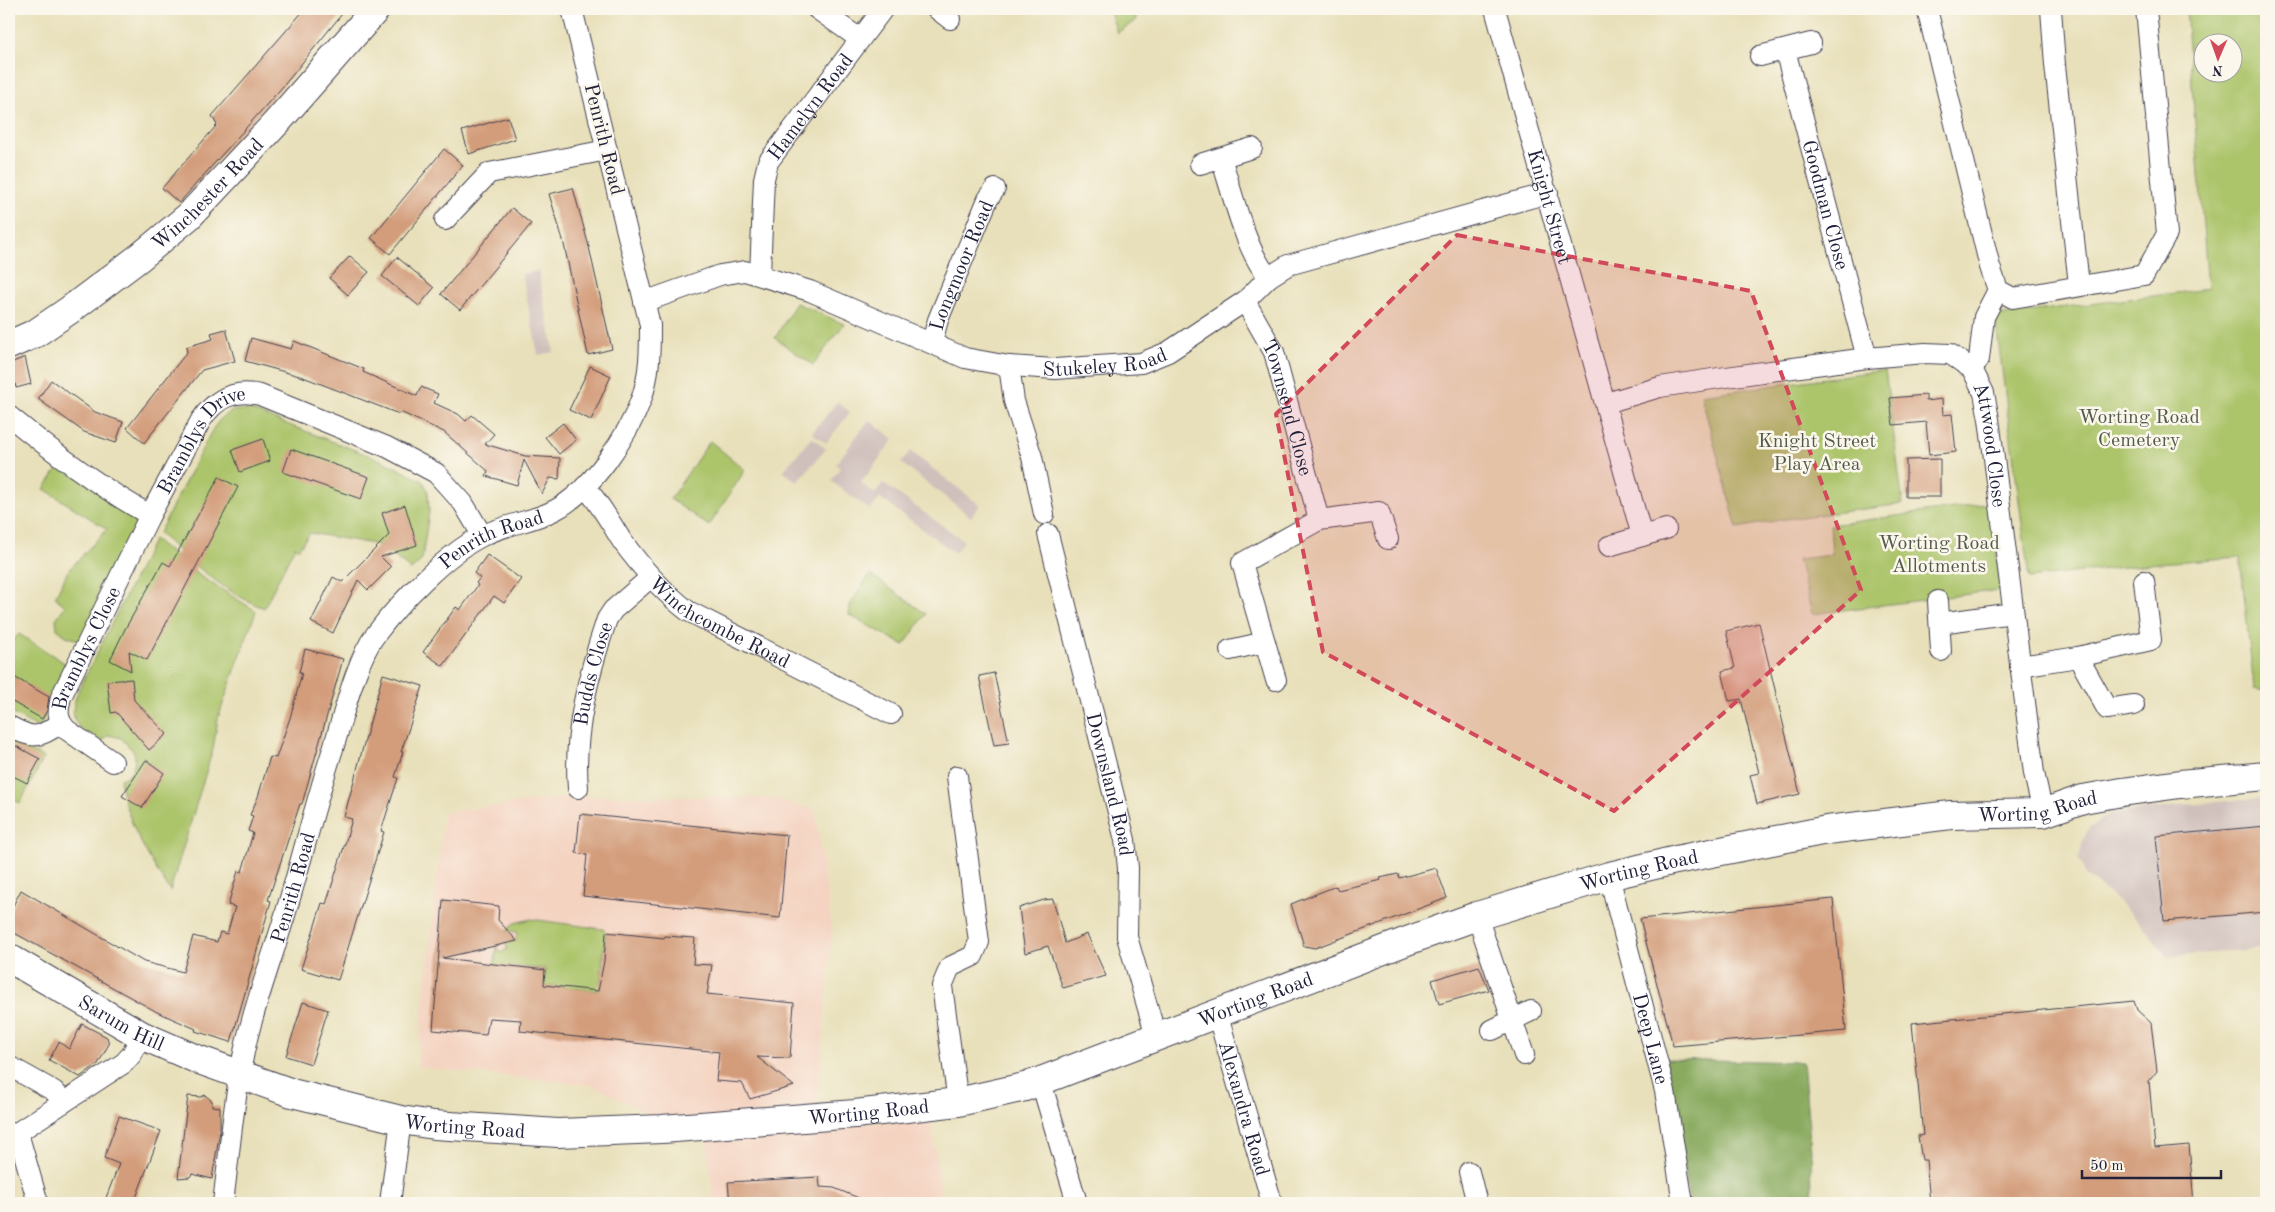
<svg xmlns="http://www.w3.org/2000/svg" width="2275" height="1212" viewBox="0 0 2275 1212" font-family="'Old Standard TT',serif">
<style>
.built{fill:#f4d3c1}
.industrial{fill:#d0c0bc}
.green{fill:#acc46a;stroke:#677352;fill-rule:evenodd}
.forest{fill:#89aa5e;stroke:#56664c}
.building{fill:#d39d7b}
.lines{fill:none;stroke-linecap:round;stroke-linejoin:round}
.street-casing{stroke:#403e4e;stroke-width:22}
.secondary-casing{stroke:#403e4e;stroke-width:30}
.street{stroke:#fff;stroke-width:20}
.secondary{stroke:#fff;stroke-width:28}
.marked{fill:#d1495b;fill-opacity:0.2;stroke:#d1495b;stroke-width:4;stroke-dasharray:10 6;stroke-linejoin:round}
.labels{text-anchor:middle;stroke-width:5;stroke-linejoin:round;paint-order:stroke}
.street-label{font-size:20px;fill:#22223b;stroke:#fbf7ec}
.park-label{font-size:20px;fill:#525b4b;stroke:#fbf7ec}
</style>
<rect width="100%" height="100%" fill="#fbf7ec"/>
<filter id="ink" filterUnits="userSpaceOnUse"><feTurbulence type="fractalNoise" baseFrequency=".02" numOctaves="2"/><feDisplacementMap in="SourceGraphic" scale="10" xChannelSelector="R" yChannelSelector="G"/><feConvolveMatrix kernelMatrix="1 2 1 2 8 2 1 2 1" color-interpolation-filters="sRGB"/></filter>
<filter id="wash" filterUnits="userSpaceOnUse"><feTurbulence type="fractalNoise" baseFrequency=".0096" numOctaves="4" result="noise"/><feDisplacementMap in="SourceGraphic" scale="20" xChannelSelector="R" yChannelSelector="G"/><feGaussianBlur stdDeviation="1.12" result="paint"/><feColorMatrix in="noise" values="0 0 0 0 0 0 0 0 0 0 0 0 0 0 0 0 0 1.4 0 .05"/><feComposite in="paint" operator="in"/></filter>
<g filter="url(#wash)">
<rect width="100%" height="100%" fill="#e8e0ba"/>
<path class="built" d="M577 796 773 798 815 809 832 931 815 1126 931 1119 942 1203H714L707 1144 592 1085 417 1067 444 812Z"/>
<path class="industrial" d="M538 271 554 352 538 355 522 274Z
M837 402 850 412 826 443 812 433Z
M869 420 894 439 861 483 875 494 883 483 964 541 955 553 880 498 870 510 831 481 840 468 836 464Z
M812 437 826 449 797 482 783 471Z
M910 451 980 505 971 517 901 463Z
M2266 797V948L2167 957 2142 925 2120 903 2086 875 2079 859 2083 840 2089 828 2112 813Z"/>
<path class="green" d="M1109 9H1139L1135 21 1117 33Z
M2186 9H2266V691L2254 689 2240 557 2159 563 2029 578 1995 316 2208 289ZM2202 42H2232V72H2202Z
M796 303 844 324 813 365 775 338Z
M1885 370 1903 504 1786 519 1737 528 1701 395Z
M236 410H250L381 460 423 481 428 491 429 511 422 560 411 570 380 545 310 533 298 549 295 546 264 608C228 595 187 559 159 533L210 434C217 422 223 414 236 410Z
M710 441 745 470 709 526 670 499Z
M60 465 133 516 136 526 81 641 66 636 57 629 56 619 65 606 55 597 68 571 107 529 44 489Z
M1991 503 2001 590 1812 614 1798 559 1832 555 1830 525Z
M154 539 200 576 256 611 218 718 213 749 170 891C148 857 125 820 120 779 132 776 137 764 134 752L121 738 109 735 100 743C74 727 67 718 79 689Z
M870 574 926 614 904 645 849 615 850 605Z
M19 634 71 667 39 728 9 712V645Z
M9 739 44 758 20 803 9 797Z
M531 919 603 929 606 932 600 983 618 993 544 985 545 969 509 966 507 983 493 973 497 946 501 953 507 949 505 940 511 942 516 941 517 932 507 931 514 923Z"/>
<path class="forest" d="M1664 1059 1803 1062 1811 1151 1812 1191 1821 1203H1690Z"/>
<g id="blocks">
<path class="building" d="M305 9H346L285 84 179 203 162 188 217 125 212 116Z
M508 117 515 139 469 154 462 131Z
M444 149 463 165 390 254 371 238Z
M573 188 588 243 612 349 588 355 563 240 549 194Z
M512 208 531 224 460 310 441 294Z
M350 256 369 272 348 295 329 278Z
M397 257 434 288 419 306 382 276Z
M226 329 235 361 202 370 144 443 127 428 187 352 186 347 213 339 211 333Z
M251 338 291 349 294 341 364 369 363 372 417 396 421 387 438 394 434 403 458 414 466 421 472 415 494 434 485 444 525 456 560 458 559 479 550 478 542 494 524 460 517 485 486 476 488 471 444 432 400 412 399 414 303 377 245 361Z
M25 357 31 384 16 388 11 363Z
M590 366 611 376 591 420 569 410Z
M51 380 95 412 123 422 116 443 84 432 38 399Z
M1926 395V401L1942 399 1943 415 1952 414 1956 452 1929 455 1926 422 1893 425 1890 398Z
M563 423 576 440 559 454 545 437Z
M263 439 270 461 240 472 232 450Z
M291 449 369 477 361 499 283 472Z
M1940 459V497H1906V460Z
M219 477 238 487 147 660 129 651 131 671 110 660 125 629 163 562 170 566Z
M405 505 417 545 381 557 391 567 368 590 358 580 333 633 311 622 333 577 342 582 389 535 382 513Z
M487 555 521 579 504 603 494 596 443 666 423 652 456 607 460 610 478 585 476 583 480 578 474 573Z
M1759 623 1800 794 1757 804 1750 775 1759 773 1741 699 1729 701 1722 671 1735 668 1726 631Z
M305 649 343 659 302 804H300L268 900 271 901 231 1042 195 1031 196 1029 157 1012 9 930V914L21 890 144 962 183 972 193 936 217 942 220 932 227 934 235 907 228 905 238 871 242 872 253 833 248 831 253 816 250 815 258 797 270 757 276 758 290 718 302 673 299 672Z
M994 673 1009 743 994 745 979 676Z
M9 674 49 697 47 711 42 719 9 700Z
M383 674 423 686 401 752H403L395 777 398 778 381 831 384 832 338 980 301 969 322 903 326 904 347 837 352 819 344 817Z
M132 679 134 700 167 734 149 750 116 712 111 713 107 681Z
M14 745 40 759 27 783 9 774V755Z
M146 760 164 773 142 808 122 796Z
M580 814 787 835 780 918 583 896 587 855 576 853Z
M2266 826V912L2164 921 2156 836Z
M1436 868 1447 898 1315 948 1304 946 1291 904 1336 886 1338 890 1381 880 1380 878 1398 874 1399 878Z
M1053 899 1065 943 1087 934 1106 976 1063 988 1048 946 1025 953 1019 908 1044 900Z
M1833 899 1846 1031 1673 1046 1640 919Z
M443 900 499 906 498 920 517 941 442 958 545 970 544 985 598 991 604 961 606 932 664 938 665 936 695 938 693 964 712 965 707 994 794 1003 790 1058 757 1057 794 1086 750 1099 742 1083 716 1081 719 1052 520 1031 521 1020 489 1018 486 1035 433 1030Z
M1479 966 1489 990 1439 1004 1432 980Z
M2134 1001 2137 1010 2151 1023 2157 1071 2149 1081 2155 1148 2189 1145 2194 1203H1930L1926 1160H1922L1918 1136 1923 1135 1912 1023Z
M303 1002 328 1010 311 1064 286 1056Z
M82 1024 107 1037 109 1044 98 1064 80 1077 49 1060 59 1042 69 1049Z
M205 1095 212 1101V1106L220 1107V1130L212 1179 192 1174 190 1177 178 1178 188 1096 201 1097Z
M119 1116 161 1131 134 1203H104L119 1164 104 1158Z
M819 1177 820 1187 834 1188 871 1203H730L728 1182Z"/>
</g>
</g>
<g filter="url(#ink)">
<use href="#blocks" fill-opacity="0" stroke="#403e4e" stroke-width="1"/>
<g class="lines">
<g class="street-casing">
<g id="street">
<path d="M817 9 860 39"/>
<path d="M937 9 950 19"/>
<path id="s1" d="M1495 9 1642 536"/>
<path d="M1927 9 1990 267 1998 290 2013 298 2144 275 2167 234 2146 9"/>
<path d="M2051 9 2055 65 2079 285"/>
<path id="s2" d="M1785 50 1867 358"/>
<path d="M1760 56 1811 43"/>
<path d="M1221 158C1231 188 1247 256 1269 277"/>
<path d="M1200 164 1252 148"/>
<path d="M445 220 489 173 607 150"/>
<path id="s3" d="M760 274 764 179 768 162 883 9"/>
<path id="s4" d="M1245 301 1274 352 1319 520 1242 563 1276 680"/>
<path id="s5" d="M644 302 720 275 745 271 810 291 965 358 1009 366 1055 369 1141 363 1168 352 1245 301 1269 277 1288 265 1548 193"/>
<path id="s6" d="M932 342 938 320 988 199 995 189"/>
<path d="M1009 366 1014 401 1032 457 1044 514"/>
<path d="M1972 369 1979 359 1984 317 1998 290"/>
<path id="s7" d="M1606 403 1660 387 1719 378 1867 358 1925 353 1950 354 1972 369 1984 393 1989 419 2034 773 2043 813"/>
<path d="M9 416C53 452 100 488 150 515"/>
<path id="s8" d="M585 487C600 503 610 522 622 541 641 567 662 591 688 611L891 714"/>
<path d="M1319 520 1379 512 1388 539"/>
<path id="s9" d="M1048 534 1125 840 1128 868 1127 937 1156 1036"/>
<path d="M1609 546 1666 529"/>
<path d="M1938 601 1941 651"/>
<path d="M1940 623 2013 613"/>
<path d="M1230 650 1265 642"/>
<path d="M2078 657 2107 709 2134 705"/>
<path d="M2020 666 2078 657 2151 640 2144 581"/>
<path d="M9 726C33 739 37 739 61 723"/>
<path id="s10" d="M113 762 67 730C56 719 58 710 61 697L150 515 201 420C216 398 234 389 260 395L387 447 436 473 463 503 482 535"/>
<path d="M957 776 979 942 973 956 950 967 942 986 958 1102"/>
<path id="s11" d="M578 788C573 732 589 672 607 619L613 610 651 577"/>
<path id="s12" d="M1609 876 1665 1091 1683 1203"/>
<path d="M1477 916 1524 1055"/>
<path id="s13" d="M1217 1013 1272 1203"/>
<path d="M1492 1030 1531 1011"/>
<path d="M9 1066 54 1091 64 1102"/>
<path d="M1041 1082 1077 1203"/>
<path d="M18 1133 38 1203"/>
<path d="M9 1138 124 1063 132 1054 141 1035"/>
<path d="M1469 1172 1477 1203"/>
<path id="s14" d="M223 1203C230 1149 234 1093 247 1039 258 994 275 950 288 905 303 855 315 805 331 755 342 722 355 661 376 634 400 602 446 554 482 536 505 524 532 522 555 510 591 491 629 435 642 397 650 373 650 349 650 325L572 9"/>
<path d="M390 1203 401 1120"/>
</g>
</g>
<g class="secondary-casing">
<g id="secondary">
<path id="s15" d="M9 345 36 333 71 309 140 257 189 216 277 122 376 9"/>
<path id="s16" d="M9 958 141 1035 194 1058 292 1093 401 1120 434 1125 558 1133 662 1129 855 1114 958 1102 1025 1087 1407 941 1477 916 1609 876 1676 860 1827 830 1951 815 2043 813 2083 799 2122 792 2180 784 2266 776"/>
</g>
</g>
<use href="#street" class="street"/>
<use href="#secondary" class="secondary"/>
</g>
</g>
<path class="marked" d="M1457 235 1751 291 1861 590 1614 811 1323 652 1276 414Z"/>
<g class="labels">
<g class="street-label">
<text dy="7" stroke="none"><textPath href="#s3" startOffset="182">Hamelyn Road</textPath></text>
<text transform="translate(605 139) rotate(76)" y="7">Penrith Road</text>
<text dy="7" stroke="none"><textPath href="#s15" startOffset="251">Winchester Road</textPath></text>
<text dy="7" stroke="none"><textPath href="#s2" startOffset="160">Goodman Close</textPath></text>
<text dy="7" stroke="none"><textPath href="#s1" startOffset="205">Knight Street</textPath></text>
<text dy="7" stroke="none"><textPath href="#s6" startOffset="82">Longmoor Road</textPath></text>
<text dy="7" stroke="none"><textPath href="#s5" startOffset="484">Stukeley Road</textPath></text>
<text dy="7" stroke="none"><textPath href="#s4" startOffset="116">Townsend Close</textPath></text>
<text dy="7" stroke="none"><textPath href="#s7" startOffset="454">Attwood Close</textPath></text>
<text dy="7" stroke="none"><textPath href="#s10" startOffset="388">Bramblys Drive</textPath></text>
<text dy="7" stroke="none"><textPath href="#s14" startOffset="744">Penrith Road</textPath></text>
<text dy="7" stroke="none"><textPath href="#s8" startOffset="195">Winchcombe Road</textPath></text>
<text dy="7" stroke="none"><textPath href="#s10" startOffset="146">Bramblys Close</textPath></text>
<text dy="7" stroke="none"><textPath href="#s11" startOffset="116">Budds Close</textPath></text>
<text dy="7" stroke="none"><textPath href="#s9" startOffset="258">Downsland Road</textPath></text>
<text dy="7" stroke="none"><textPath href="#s16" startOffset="2111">Worting Road</textPath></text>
<text dy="7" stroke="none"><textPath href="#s16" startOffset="1706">Worting Road</textPath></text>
<text dy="7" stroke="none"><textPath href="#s14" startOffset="324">Penrith Road</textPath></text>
<text dy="7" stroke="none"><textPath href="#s16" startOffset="1301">Worting Road</textPath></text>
<text dy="7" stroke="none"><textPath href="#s16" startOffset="130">Sarum Hill</textPath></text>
<text dy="7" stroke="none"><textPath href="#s12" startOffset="168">Deep Lane</textPath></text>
<text dy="7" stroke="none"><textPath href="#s13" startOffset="99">Alexandra Road</textPath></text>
<text dy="7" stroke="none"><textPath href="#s16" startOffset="896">Worting Road</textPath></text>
<text dy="7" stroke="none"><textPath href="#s16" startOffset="491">Worting Road</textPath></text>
</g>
<g class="park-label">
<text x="2139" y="423">Worting Road<tspan x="2139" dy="23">Cemetery</tspan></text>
<text x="1817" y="447">Knight Street<tspan x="1817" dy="23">Play Area</tspan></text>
<text x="1939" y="549">Worting Road<tspan x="1939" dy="23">Allotments</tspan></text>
</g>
</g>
<rect width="2275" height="1212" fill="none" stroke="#fbf7ec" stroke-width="30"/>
<g transform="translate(2218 58) rotate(182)"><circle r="24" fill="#fbf7ec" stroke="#a4a2a5"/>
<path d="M0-4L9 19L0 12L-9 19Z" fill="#d1495b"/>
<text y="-8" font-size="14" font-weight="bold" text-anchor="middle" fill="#22223b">N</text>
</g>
<path d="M2082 1170v8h139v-8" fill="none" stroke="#22223b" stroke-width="2.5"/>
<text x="2090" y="1170" font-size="15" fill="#22223b" stroke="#fbf7ec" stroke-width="4" paint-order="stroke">50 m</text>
</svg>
